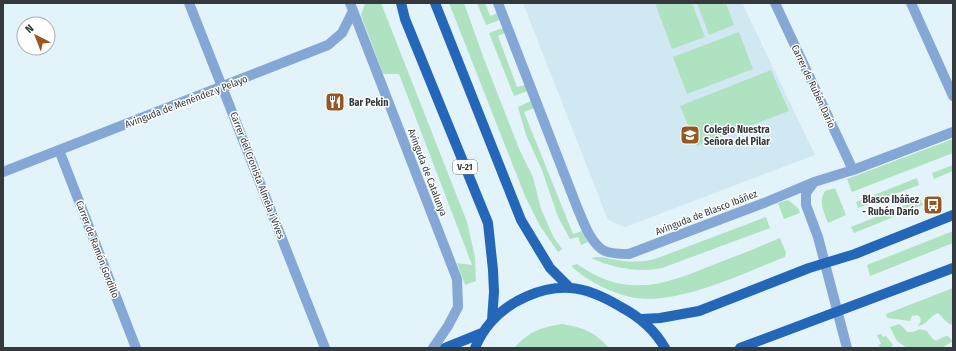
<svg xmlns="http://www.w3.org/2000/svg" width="956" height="351" viewBox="0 0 956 351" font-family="'Fira Sans Condensed',sans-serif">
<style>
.built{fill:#d0e8f2}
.green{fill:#afe2c0}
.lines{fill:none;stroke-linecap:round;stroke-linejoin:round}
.street{stroke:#85a7d5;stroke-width:10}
.primary{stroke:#2467b9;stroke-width:10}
.labels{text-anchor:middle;stroke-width:3;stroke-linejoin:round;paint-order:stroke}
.shield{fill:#fff;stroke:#707476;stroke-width:1}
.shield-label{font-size:9px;font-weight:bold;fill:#33393c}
.street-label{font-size:10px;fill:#33393c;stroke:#fff}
.poi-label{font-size:10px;font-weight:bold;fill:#33393c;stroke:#fff;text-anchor:start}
</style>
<rect width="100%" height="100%" fill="#e2f3f9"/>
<path class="built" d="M523 3H742L815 155 625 227 608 220Z"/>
<path class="green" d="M365 3H381L467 222 475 257 476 281 465 285 457 263 472 265 399 74H383L361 15Z
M449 3H464L484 59 520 151 533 177 541 209 554 238 562 249 558 252 540 226 525 196Z
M477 3H485L490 16 498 13 500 20 486 25Z
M655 3H692L705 37 672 49Z
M697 3H726L734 25 709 35Z
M503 28 505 33 498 36 517 87 525 85 528 91 514 96 489 33Z
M739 32 753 69 687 94 673 57Z
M771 70 789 111 697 146 680 106Z
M531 101 534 108 524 112 573 234 582 231 588 242 581 245 578 237 570 239 558 217 542 170 526 135 518 107Z
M953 139V153L852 192 847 179Z
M953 165V171L934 179 932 173Z
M917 178 919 185 858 208 856 202Z
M835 188 846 215 828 223C824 212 818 202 825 191Z
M920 199 923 205 854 233 851 227Z
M788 200 798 208 800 213 784 219 778 203Z
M766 217 770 228 662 268C638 273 613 268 591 258 602 255 611 260 623 261 633 262 644 262 655 259Z
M953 231V243L870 276 867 265Z
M780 238 786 253 785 257C743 273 681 304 636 298 613 294 588 282 571 266L577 264C626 299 665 285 715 264 737 256 759 247 780 238Z
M953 288V325L948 323 938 313C929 316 927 325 918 326L921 321 920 317 917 315 912 316 910 321 887 318 886 314Z
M562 324C584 328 594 331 609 348H514C530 331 539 328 562 324Z
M899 324 904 328 907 332H913L920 329 927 331C938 348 936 337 948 336L953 341 942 348H907L897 341 890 327Z
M881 334 883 337 886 336 893 345 891 347V348H881L878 345 881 344 877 335Z"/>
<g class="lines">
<path class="street" d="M189 3 325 348
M350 3 457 279 458 307 448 326 433 348
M498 3 577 207C582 219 591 245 605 251 612 254 621 254 629 254L764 203 814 182 853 170 953 132
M775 3 853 170
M911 3 953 96
M59 150 136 348
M3 172 328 45 342 33 353 11
M814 182 806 193V205L818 237 847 348"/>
<path class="primary" d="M401 3 405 19 488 223 493 270 494 292 492 320
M435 3 521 220 550 268 570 288
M642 319 660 318 699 311 809 268 855 254 953 215
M445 348 482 333
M475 348C479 338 484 330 491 322 509 301 542 286 570 288 588 289 606 298 621 307 640 317 654 329 665 348
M740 348 953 268"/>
</g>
<defs>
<g id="restaurant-square" transform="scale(1)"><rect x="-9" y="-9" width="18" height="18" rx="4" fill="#975622" stroke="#fff"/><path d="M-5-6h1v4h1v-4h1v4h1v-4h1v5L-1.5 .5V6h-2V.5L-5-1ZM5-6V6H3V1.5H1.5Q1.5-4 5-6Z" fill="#fff"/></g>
<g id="school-square" transform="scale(1)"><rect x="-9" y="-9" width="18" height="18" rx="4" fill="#975622" stroke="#fff"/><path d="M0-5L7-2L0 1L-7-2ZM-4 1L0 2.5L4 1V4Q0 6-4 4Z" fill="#fff"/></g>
<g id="bus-square" transform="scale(1)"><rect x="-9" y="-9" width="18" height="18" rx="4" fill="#975622" stroke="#fff"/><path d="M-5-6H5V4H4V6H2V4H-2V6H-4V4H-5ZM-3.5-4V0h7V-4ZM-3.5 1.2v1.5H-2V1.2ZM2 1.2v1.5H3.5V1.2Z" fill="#fff"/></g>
</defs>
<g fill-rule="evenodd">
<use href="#restaurant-square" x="335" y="102"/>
<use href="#school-square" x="690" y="135"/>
<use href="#bus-square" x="933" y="205"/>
</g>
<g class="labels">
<rect class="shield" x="453" y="160" width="24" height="14" rx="3"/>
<g class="shield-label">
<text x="465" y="170">V-21</text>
</g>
<g class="street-label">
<text transform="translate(814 86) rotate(65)" y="4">Carrer de Rubén Darío</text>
<text transform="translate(186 101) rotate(-21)" y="4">Avinguda de Menéndez y Pelayo</text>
<text transform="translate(428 172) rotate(69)" y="4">Avinguda de Catalunya</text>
<text transform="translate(258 175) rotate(69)" y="4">Carrer del Cronista Almela i Vives</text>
<text transform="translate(706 212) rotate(-21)" y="4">Avinguda de Blasco Ibáñez</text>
<text transform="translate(98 249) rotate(69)" y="4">Carrer de Ramón Gordillo</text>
</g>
<g class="poi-label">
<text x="349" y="106">Bar Pekin</text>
<text x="704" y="133">Colegio Nuestra<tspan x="704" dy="12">Señora del Pilar</tspan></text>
<text x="919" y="203" text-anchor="end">Blasco Ibáñez<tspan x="919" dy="12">- Rubén Darío</tspan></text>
</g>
</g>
<rect width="956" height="351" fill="none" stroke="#33393c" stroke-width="8"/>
<g transform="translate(36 36) rotate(318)"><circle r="19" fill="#ffffff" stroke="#adb0b1"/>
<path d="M0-3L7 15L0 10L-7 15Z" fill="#975622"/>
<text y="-6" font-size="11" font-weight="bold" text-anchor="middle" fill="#33393c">N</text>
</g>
</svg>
